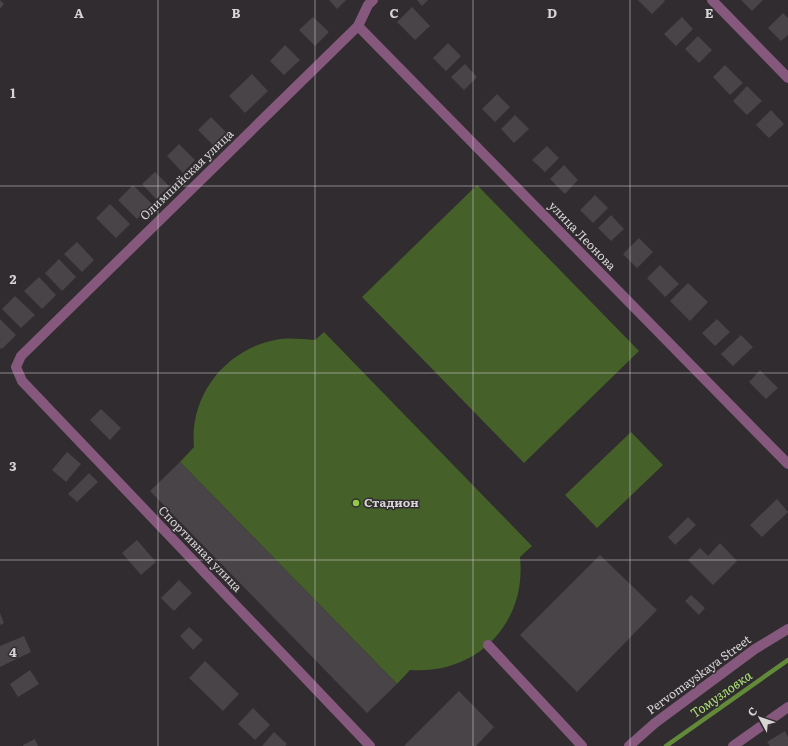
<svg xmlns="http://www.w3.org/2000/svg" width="788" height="746" viewBox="0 0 788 746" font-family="Literata,serif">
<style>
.park{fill:#456029}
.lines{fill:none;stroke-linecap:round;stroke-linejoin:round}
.stream{stroke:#638a38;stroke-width:4.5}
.building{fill:#484447}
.minor{stroke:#86587d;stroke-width:10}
.grid{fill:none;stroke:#d8d5d7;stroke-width:1;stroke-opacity:0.55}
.poi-dot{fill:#8ecd42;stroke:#302c2f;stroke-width:1.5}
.labels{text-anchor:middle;stroke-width:3;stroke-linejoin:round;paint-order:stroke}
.street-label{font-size:12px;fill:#d8d5d7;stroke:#302c2f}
.poi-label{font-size:12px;font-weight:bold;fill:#d8d5d7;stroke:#302c2f;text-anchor:start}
.water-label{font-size:13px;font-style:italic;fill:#ace275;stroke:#302c2f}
.grid-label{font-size:13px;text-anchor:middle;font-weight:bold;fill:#d8d5d7;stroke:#302c2f;stroke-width:3;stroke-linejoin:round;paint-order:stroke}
</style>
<rect width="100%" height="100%" fill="#302c2f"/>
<path class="park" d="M477 185 639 351 524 463 362 297Z
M324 332 532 546 520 557C527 624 476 675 410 670L397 684 180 462 194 447C189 396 225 350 275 340 288 337 302 339 315 340Z
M631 432 663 465 597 528 565 495Z"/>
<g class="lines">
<path class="stream" d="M666 746 788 660"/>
</g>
<path class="building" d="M0 0 4 4 0 9Z
M329 0H346L337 9Z
M417 0H428L422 6Z
M638 0H664L665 1 652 14Z
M741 0H763L752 11Z
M412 7 430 26 415 40 397 22Z
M783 13 788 18V35L781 41 768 28Z
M313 17 329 32 315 46 299 30Z
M682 17 693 29 676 46 664 34Z
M698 36 712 50 699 63 685 49Z
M448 43 461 56 446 71 433 58Z
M285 45 300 60 284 75 270 61Z
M465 64 477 77 464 90 451 77Z
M725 65 743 83 730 95 713 77Z
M252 74 268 91 245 113 229 96Z
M747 86 762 101 747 115 733 101Z
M497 94 510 107 495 122 482 109Z
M771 110 784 124 769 138 756 125Z
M515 115 529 129 514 143 501 129Z
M211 117 226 132 213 145 198 130Z
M179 144 195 160 183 173 167 156Z
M547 146 559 158 545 172 532 160Z
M564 165 578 180 565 194 550 179Z
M155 172 169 186 156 199 142 184Z
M133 185 152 204 137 219 118 200Z
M595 195 608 208 593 223 580 210Z
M110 204 130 224 116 238 96 218Z
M611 215 624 229 611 241 598 228Z
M639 238 653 252 637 268 623 254Z
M77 242 94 260 82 272 64 254Z
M59 259 76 277 62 291 45 273Z
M660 265 679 284 665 297 647 278Z
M39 277 56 295 42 309 24 291Z
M688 283 708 302 690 321 670 301Z
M15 296 35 315 21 328 2 309Z
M0 319 16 335 2 349 0 348Z
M717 319 730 332 715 346 702 333Z
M741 335 753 347 733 366 721 354Z
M760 370 778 388 766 399 749 382Z
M101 409 121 428 110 440 90 420Z
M67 452 81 464 66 482 52 470Z
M180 462 397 684 367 713 150 491Z
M89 473 98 482 77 502 68 494Z
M777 499 788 512 762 537 750 525Z
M688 517 696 525 675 545 668 537Z
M137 540 156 562 141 575 122 553Z
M720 543 737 561 713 585 688 560 700 548 708 556Z
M600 555 657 610 577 692 520 635Z
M179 580 192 593 174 611 161 598Z
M691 595 705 608 699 615 685 601Z
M0 613 4 623 0 625Z
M189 627 203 640 193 650 180 636Z
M24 636 31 652 0 667V646Z
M205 661 239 694 223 711 189 678Z
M30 670 39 684 18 697 10 684Z
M459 691 494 727 476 746H404Z
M253 708 270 725 255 740 238 724Z
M785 731 788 737V746H770L767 742Z
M274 732 287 744 285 746H262Z
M35 739 38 746H23V745Z"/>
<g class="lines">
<path class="minor" d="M712 0 788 78
M358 26 788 464
M488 645 582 746
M370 746 22 381 16 367 21 356 358 26 368 5 373 0
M629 746 655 723 755 649 788 629
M733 746 788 707"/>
</g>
<path class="grid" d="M158 0V746M315 0V746M473 0V746M630 0V746M0 186H788M0 373H788M0 560H788"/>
<circle class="poi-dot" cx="356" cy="503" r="4"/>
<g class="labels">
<g class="street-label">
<text transform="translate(187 175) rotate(-44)" y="4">Олимпийская улица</text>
<text transform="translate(582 236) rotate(46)" y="4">улица Леонова</text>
<text transform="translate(200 549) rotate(46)" y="4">Спортивная улица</text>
<text transform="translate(699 675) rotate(-36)" y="4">Pervomayskaya Street</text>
</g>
<g class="poi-label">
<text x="364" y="507">Стадион</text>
</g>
<g class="water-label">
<text transform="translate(721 694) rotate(-35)" y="5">Томузловка</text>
</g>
</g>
<g class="grid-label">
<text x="79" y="18">A</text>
<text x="236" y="18">B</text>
<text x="394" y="18">C</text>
<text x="552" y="18">D</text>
<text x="709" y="18">E</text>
<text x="13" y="98">1</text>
<text x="13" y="284">2</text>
<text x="13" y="471">3</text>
<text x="13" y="657">4</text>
</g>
<g transform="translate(760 718) rotate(310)" stroke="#302c2f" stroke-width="3" paint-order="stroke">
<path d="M0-3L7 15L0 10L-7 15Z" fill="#d8d5d7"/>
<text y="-6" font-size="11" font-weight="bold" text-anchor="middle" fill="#d8d5d7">С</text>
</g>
</svg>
